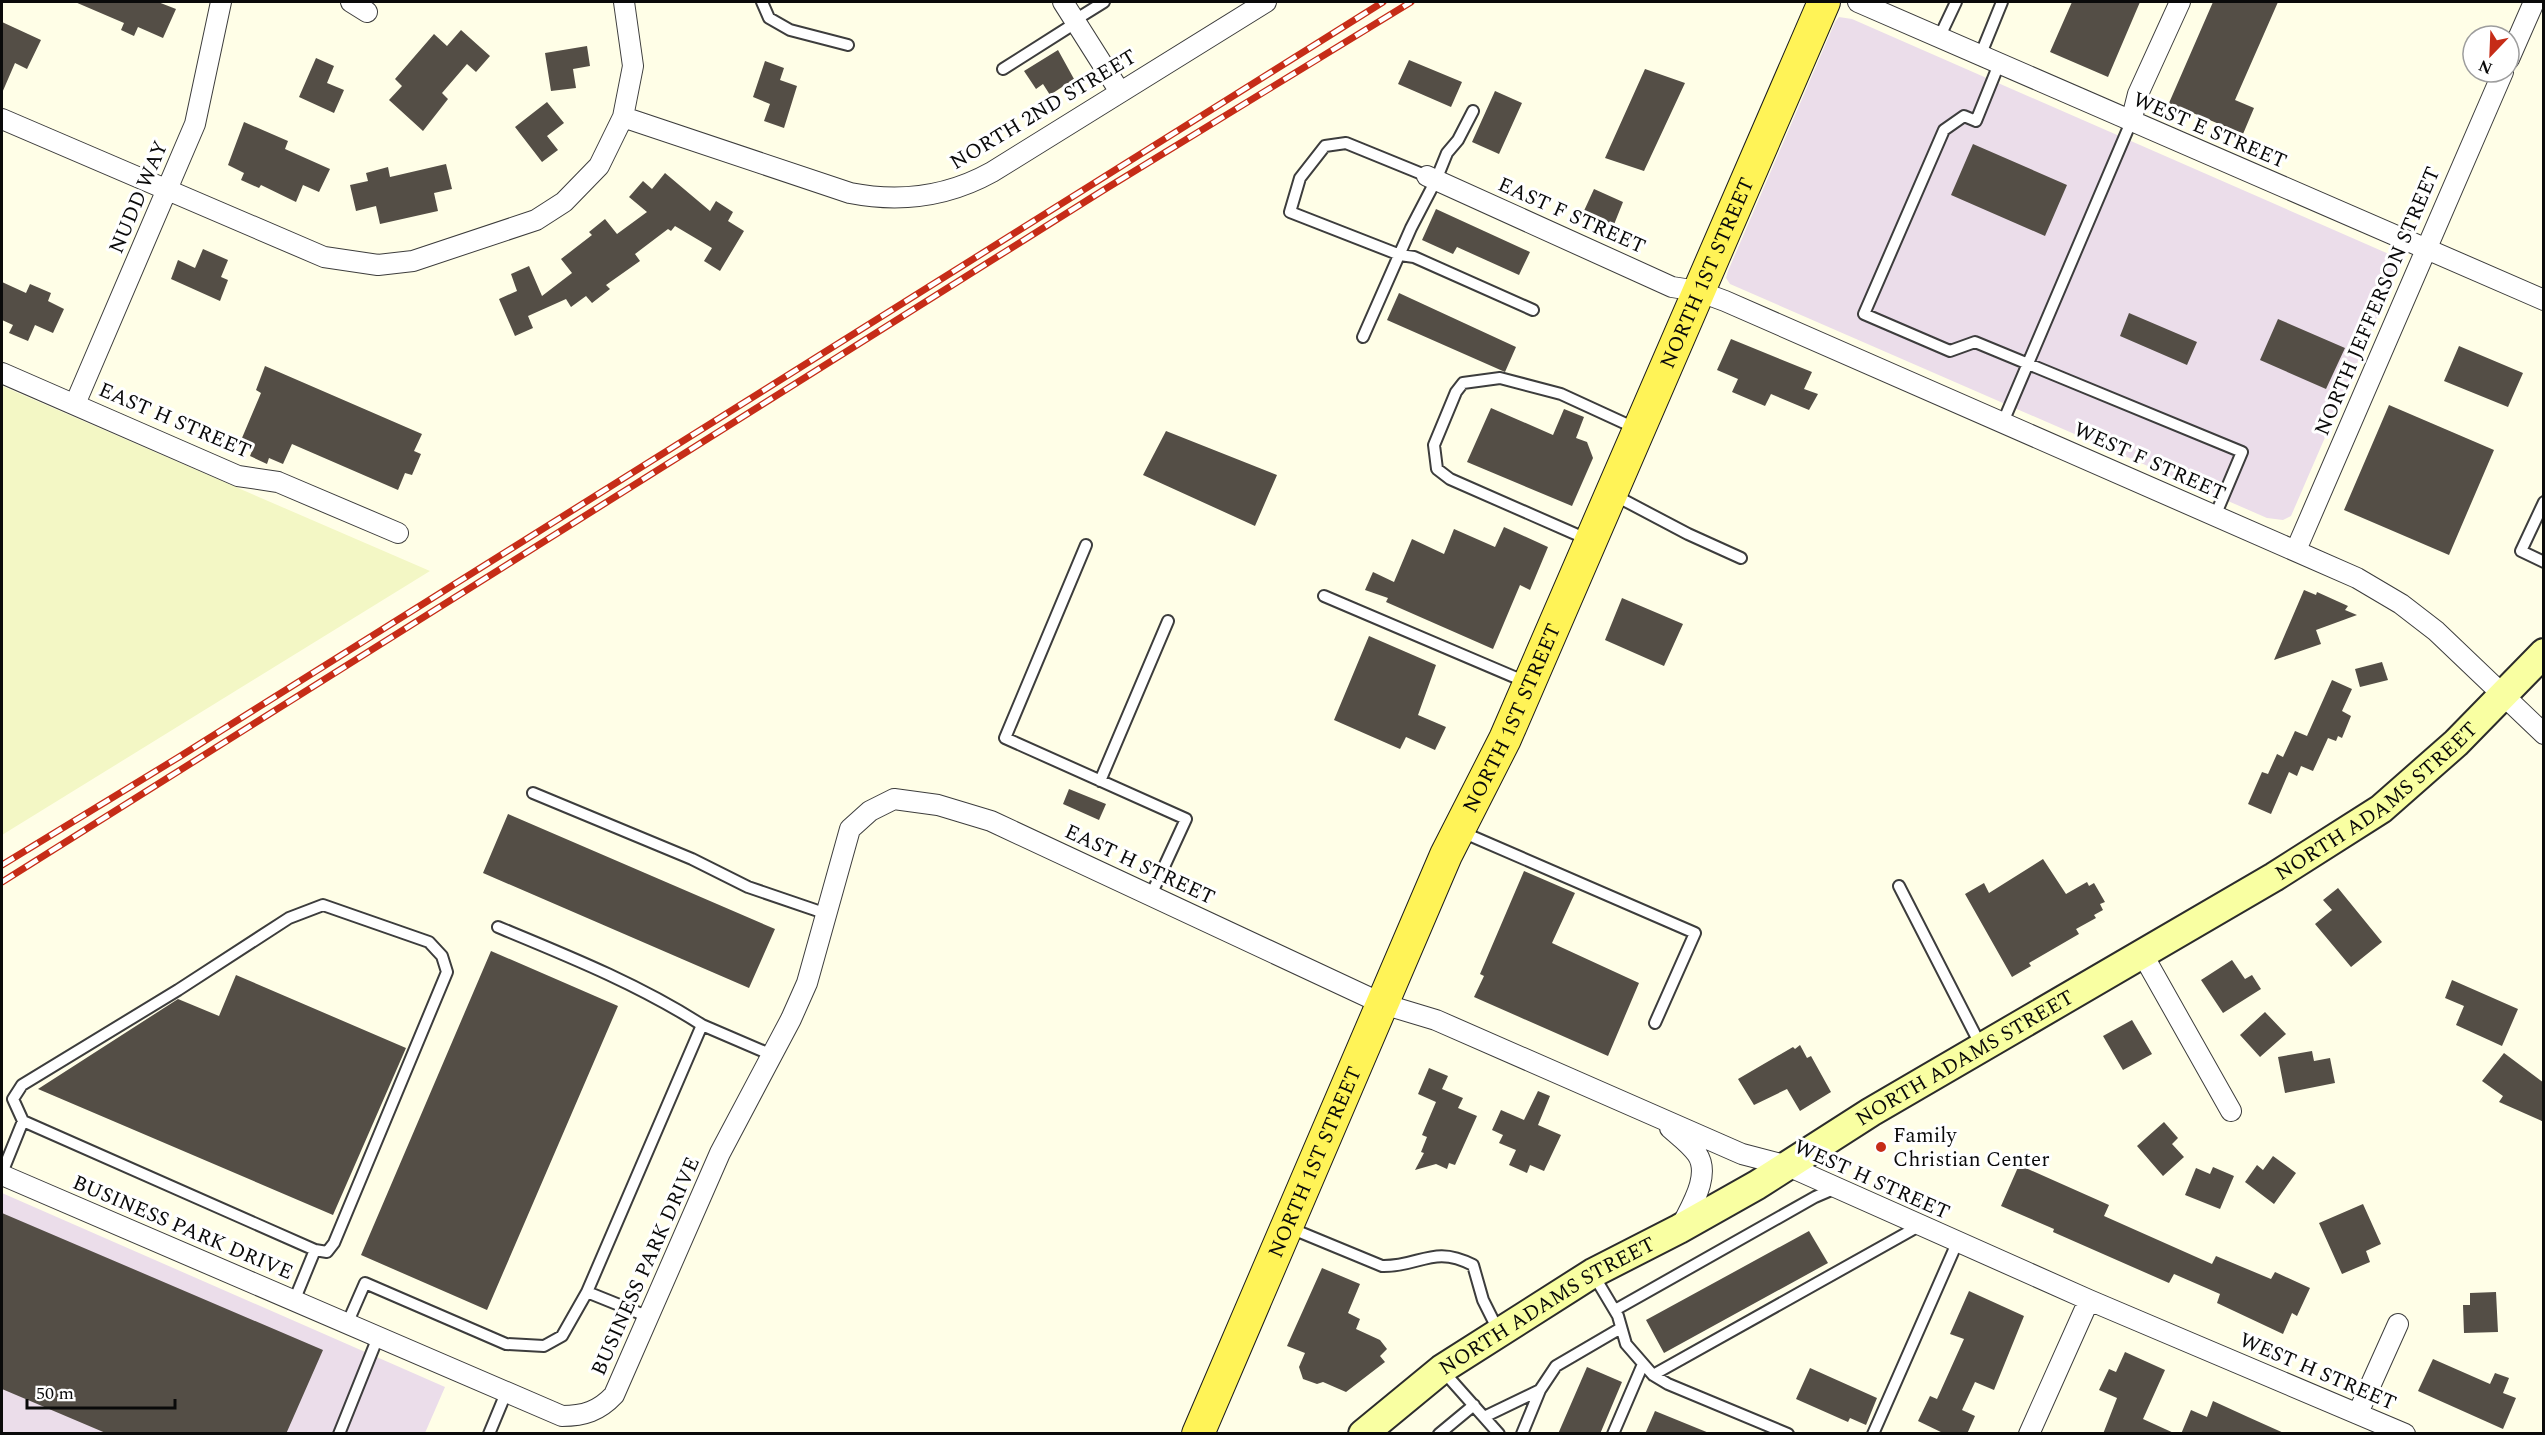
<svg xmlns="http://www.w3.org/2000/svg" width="2545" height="1435" viewBox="0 0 2545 1435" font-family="Spectral,serif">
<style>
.industrial{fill:#ebddea}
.farmland{fill:#f3f7c5}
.building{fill:#544e46}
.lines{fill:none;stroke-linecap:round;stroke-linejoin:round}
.lane-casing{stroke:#3d3d3d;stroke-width:14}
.street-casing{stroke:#3d3d3d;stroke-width:22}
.secondary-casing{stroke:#2c2c2c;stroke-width:32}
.primary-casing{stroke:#1b1b1b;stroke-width:34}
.lane{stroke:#fff;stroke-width:10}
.street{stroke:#fff;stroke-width:20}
.secondary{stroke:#f9ffa2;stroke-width:28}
.primary{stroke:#fff357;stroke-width:32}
.rail-casing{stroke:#c62c17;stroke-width:7}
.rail{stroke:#fff;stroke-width:4.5;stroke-dasharray:14;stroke-linecap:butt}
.poi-dot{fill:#c62c17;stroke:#fff;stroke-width:2}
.labels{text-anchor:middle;stroke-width:6;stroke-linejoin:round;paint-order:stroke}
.street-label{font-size:21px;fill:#0a0a0a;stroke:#fff}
.poi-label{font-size:21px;fill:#0a0a0a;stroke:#fff;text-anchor:start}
</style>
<rect width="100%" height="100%" fill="#fffee7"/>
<path class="industrial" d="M1839 17 1852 19 2398 258 2397 271 2291 516 2283 520 2267 518 1730 284 1726 278 1728 271 1835 22Z
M2 1193 445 1387 425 1433H2Z"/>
<path class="farmland" d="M2 386 430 571 2 835Z"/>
<path class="building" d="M75 2H158L176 9 163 38 138 27 134 36 121 30 124 23Z
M2072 2H2140L2108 77 2050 52Z
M2213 2H2278L2235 100 2254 108 2243 134 2169 103Z
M2 22 41 40 27 69 15 63 2 93Z
M461 30 490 56 476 72 467 64 442 93 448 99 423 131 389 100 402 86 395 79 434 34 447 46Z
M587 46 590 66 573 69 576 88 551 91 545 53Z
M1058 50 1074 79 1050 95 1043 84 1036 89 1024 71Z
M316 58 334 66 327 83 344 90 334 113 299 97Z
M1409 60 1462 82 1451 107 1398 84Z
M765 61 784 68 780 80 797 86 784 128 764 121 770 104 753 97Z
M1645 69 1685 83 1644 171 1605 158Z
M1495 91 1522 103 1499 154 1472 142Z
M547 102 564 123 547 136 558 150 542 162 515 127Z
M244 122 288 141 285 149 330 169 319 192 303 185 296 202 261 185 259 188 241 180 244 173 228 165Z
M1973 144 2067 185 2045 236 1951 195Z
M446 164 452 189 434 193 438 211 380 224 376 206 356 211 350 185 368 181 366 173 388 167 390 177Z
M665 173 710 211 716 201 733 212 728 221 744 231 720 271 704 261 712 248 675 226 671 231 668 229 635 254 640 261 606 285 610 289 592 303 586 296 571 307 566 299 528 316 533 328 515 336 499 299 517 291 511 274 529 266 542 296 572 273 561 259 592 235 589 232 605 219 617 234 647 212 629 197 643 181 652 189Z
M1594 189 1623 202 1613 227 1583 213Z
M1436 209 1530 252 1519 275 1457 247 1453 254 1422 240Z
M203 249 228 260 221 277 228 280 220 301 171 279 178 260 195 268Z
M2 282 26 293 30 284 51 293 48 301 64 309 53 333 35 325 28 341 9 333 13 325 2 320Z
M1399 293 1516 347 1505 372 1387 320Z
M2129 313 2197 342 2187 365 2120 336Z
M2278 319 2345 348 2326 389 2260 360Z
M1731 339 1812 372 1804 389 1818 394 1809 410 1771 394 1765 406 1732 392 1738 379 1717 370Z
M2459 346 2523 373 2508 407 2444 381Z
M265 366 422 434 414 451 421 454 412 475 405 473 398 490 292 444 283 464 269 458 267 464 250 456 252 451 239 445 261 393 256 390Z
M2389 405 2494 450 2449 555 2344 510Z
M1491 408 1553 435 1564 409 1584 417 1576 438 1587 442 1593 458 1572 506 1467 462Z
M1166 431 1277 475 1255 526 1143 475Z
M1504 527 1548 547 1530 590 1520 585 1493 649 1386 602 1388 598 1365 590 1373 572 1394 582 1412 539 1444 554 1454 529 1495 547Z
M2304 590 2316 595 2317 592 2348 606 2345 610 2357 615 2316 630 2321 644 2274 660Z
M1622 598 1683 624 1664 666 1605 640Z
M1369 636 1436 665 1418 715 1446 727 1435 750 1406 737 1400 749 1334 720Z
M2382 662 2388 680 2360 687 2355 669Z
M2332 680 2352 689 2342 711 2351 716 2342 738 2338 736 2336 741 2328 738 2313 771 2301 766 2297 776 2289 772 2271 814 2248 804 2262 772 2268 774 2277 754 2283 757 2295 731 2307 736Z
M1069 789 1106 804 1099 820 1063 804Z
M508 814 775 929 749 988 483 873Z
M2043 859 2066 894 2087 882 2089 886 2094 883 2105 902 2100 904 2103 910 2094 915 2096 918 2076 929 2079 934 2029 963 2031 966 2012 977 1965 894 1984 883 1989 893Z
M1524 871 1575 893 1552 943 1639 983 1608 1056 1474 997 1484 976 1480 974Z
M2338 888 2382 942 2351 967 2315 924 2332 910 2323 900Z
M491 951 618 1006 487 1310 361 1255Z
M2232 960 2245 979 2252 975 2261 989 2223 1013 2201 980Z
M236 975 406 1048 333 1215 38 1089 178 999 219 1016Z
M2452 980 2518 1009 2502 1046 2456 1025 2464 1006 2445 998Z
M2265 1012 2286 1034 2260 1057 2240 1035Z
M2132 1020 2152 1054 2123 1070 2103 1036Z
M1800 1045 1807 1058 1811 1056 1831 1092 1800 1111 1787 1089 1754 1105 1738 1079 1793 1047 1795 1049Z
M2312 1051 2314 1061 2330 1058 2335 1083 2285 1093 2278 1057Z
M2504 1053 2544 1083V1122L2499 1102 2503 1096 2482 1081Z
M1429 1068 1448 1076 1442 1089 1463 1098 1458 1108 1477 1116 1455 1165 1449 1163 1447 1169 1436 1164 1415 1170 1424 1153 1421 1152 1427 1137 1422 1135 1436 1102 1418 1094Z
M1538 1091 1550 1096 1538 1125 1561 1135 1544 1171 1530 1165 1527 1173 1509 1165 1516 1150 1499 1143 1503 1135 1492 1130 1501 1110 1524 1120Z
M2164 1122 2178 1138 2172 1144 2184 1157 2163 1176 2137 1146Z
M2273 1156 2296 1173 2274 1204 2245 1182 2257 1165 2263 1170Z
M2019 1165 2109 1205 2104 1216 2212 1264 2216 1256 2271 1279 2275 1272 2310 1288 2297 1316 2292 1313 2283 1334 2217 1303 2220 1294 2174 1274 2169 1283 2053 1232 2054 1229 2001 1206Z
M2213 1167 2234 1176 2220 1209 2185 1195 2196 1168 2210 1174Z
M2363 1204 2381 1244 2366 1251 2370 1262 2342 1274 2319 1223Z
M2 1213 323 1350 286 1434H108L2 1389Z
M1809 1231 1828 1263 1664 1353 1646 1320Z
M1322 1268 1360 1284 1348 1313 1360 1319 1356 1329 1380 1340 1387 1349 1380 1356 1385 1362 1346 1392 1323 1382 1317 1384 1303 1379 1299 1367 1305 1353 1287 1346Z
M1969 1291 2024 1316 1994 1390 1975 1382 1962 1410 1975 1416 1967 1434H1945L1918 1421 1930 1396 1937 1399 1964 1339 1950 1334Z
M2496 1292 2498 1332 2464 1333 2463 1305H2470V1293Z
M2125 1352 2165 1370 2143 1419 2176 1434H2103L2117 1398 2099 1390 2109 1369 2116 1372Z
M2433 1359 2490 1384 2495 1373 2509 1378 2503 1393 2516 1398 2503 1429 2418 1391Z
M1587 1367 1622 1382 1600 1434H1558Z
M1810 1368 1877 1398 1866 1425 1850 1418 1848 1422 1796 1399Z
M2213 1401 2248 1417 2286 1434H2181L2191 1410 2207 1417Z
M1655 1411 1709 1433V1434H1645Z"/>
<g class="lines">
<g class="lane-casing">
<path id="lane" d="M762 2 769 18 790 30 848 45
M1075 20 1104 2
M1939 38 1956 2
M1980 56 2002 2
M1999 64 1976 121 1964 116 1944 130 1864 314 1950 351 1975 342 2242 452 2215 516
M1003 69 1077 22
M1427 176 1346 143 1325 146 1300 178 1290 212 1400 255 1414 257 1533 310
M1363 337 1411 228 1436 180 1447 153 1458 140 1473 111
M2003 422 2131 122
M1614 495 1688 534 1741 558
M2544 502 2521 551 2544 562
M1589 540 1450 479 1437 469 1434 445 1456 392 1463 383 1500 378 1561 394 1635 428
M1086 545 1005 738 1186 819 1151 895
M1324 596 1526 682
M1100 781 1168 621
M533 793 692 859 748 887 827 914
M1462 832 1695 933 1655 1023
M1899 886 1981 1046
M498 927C568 956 638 984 702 1025
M23 1121 13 1099 22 1085 178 990 289 918 323 905 429 942 442 956 447 972 334 1243 327 1252 315 1250
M2 1173 23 1121 315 1250 294 1301
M1290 1228 1382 1266C1420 1267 1433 1244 1473 1265L1483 1300 1499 1332
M1593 1274 1618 1316 1626 1344 1653 1375 1668 1384 1788 1434
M1615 1310 1815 1197 1836 1188
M649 1317 587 1292 702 1025 772 1055
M347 1324 365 1283 506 1344 544 1346 562 1336 587 1292
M1443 1371 1499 1434
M1653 1375 1919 1226
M1484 1417 1540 1390 1556 1366 1621 1328
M339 1434 378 1337
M489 1434 506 1393
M1439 1434 1474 1405
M1522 1434 1540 1390
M1613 1434 1643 1364
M1873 1434 1957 1243"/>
</g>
<g class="street-casing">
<path id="street" d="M351 2 367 12
M1063 2 1120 92
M1858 2 2544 300
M2509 59 2534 2
M623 117 850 193C901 203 947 197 992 172L1266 2
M2 119 324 257 378 265 413 261 536 220 564 202 599 166 623 117 633 66 624 2
M2131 122 2138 94 2180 2
M1427 176 1672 287 1698 291 1725 301 2357 578 2401 604 2436 631 2544 734
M2 373 238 476 278 482 398 533
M75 404 195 124 221 2
M2296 550 2503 72
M2143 955 2231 1111
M1670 1128C1679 1136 1690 1144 1697 1154 1712 1176 1689 1209 1680 1229
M2 1175 562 1416C584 1416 599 1411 614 1395L720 1153 791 1019 807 983 850 829 870 811 894 799 938 805 991 821 1383 1004 1436 1020 1742 1154 1788 1166 2089 1300 2405 1434
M2358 1413 2398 1324
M2029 1434 2089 1300"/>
</g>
<g class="secondary-casing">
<g id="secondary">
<path id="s1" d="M1363 1434 1442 1369 1593 1273 1679 1229 1757 1185 1871 1112 2274 877 2381 809 2456 743 2544 653"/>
</g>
</g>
<g class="primary-casing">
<g id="primary">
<path id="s2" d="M1198 1434 1446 855 1505 739 1824 2"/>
</g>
</g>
<use href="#lane" class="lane"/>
<use href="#street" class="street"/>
<use href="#secondary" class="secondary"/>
<use href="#primary" class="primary"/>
<g class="rail-casing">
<path id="rail" d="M2 865 179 757 1383 2
M2 882 1102 191 1411 2"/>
</g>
<use href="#rail" class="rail"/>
</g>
<circle class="poi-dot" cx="1881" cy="1147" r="6"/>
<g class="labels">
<g class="street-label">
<text transform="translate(1043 109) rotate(-31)" y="7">NORTH 2ND STREET</text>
<text transform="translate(2210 130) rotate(23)" y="7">WEST E STREET</text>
<text transform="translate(138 197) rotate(-67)" y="7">NUDD WAY</text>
<text transform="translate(1572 215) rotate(24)" y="7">EAST F STREET</text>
<text dy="7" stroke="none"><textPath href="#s2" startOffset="1268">NORTH 1ST STREET</textPath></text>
<text transform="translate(2377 301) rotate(-67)" y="7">NORTH JEFFERSON STREET</text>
<text transform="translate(175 420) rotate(23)" y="7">EAST H STREET</text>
<text transform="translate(2150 461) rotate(24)" y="7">WEST F STREET</text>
<text dy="7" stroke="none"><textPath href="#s2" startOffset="782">NORTH 1ST STREET</textPath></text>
<text dy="7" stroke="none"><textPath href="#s1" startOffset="1197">NORTH ADAMS STREET</textPath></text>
<text transform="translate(1140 864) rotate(25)" y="7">EAST H STREET</text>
<text dy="7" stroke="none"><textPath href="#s1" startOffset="711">NORTH ADAMS STREET</textPath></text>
<text dy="7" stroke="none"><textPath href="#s2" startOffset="296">NORTH 1ST STREET</textPath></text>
<text transform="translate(1872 1179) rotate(24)" y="7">WEST H STREET</text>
<text transform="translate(183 1227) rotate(23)" y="7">BUSINESS PARK DRIVE</text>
<text transform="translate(645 1266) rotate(-66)" y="7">BUSINESS PARK DRIVE</text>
<text dy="7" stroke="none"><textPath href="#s1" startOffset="225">NORTH ADAMS STREET</textPath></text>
<text transform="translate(2318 1371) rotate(23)" y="7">WEST H STREET</text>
</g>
<g class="poi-label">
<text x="1893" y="1142">Family<tspan x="1893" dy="24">Christian Center</tspan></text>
</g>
</g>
<rect width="2545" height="1435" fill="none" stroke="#0a0a0a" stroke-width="6"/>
<g transform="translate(2491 54) rotate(203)"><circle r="28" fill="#ffffff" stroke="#9d9d9d" stroke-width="1.5"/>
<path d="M0-4.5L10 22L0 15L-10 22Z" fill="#c62c17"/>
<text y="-9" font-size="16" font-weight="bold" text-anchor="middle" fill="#0a0a0a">N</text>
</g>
<path d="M27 1399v9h148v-9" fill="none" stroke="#0a0a0a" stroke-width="3"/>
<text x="36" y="1399" font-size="18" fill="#0a0a0a" stroke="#ffffff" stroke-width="4.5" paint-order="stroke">50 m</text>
</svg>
